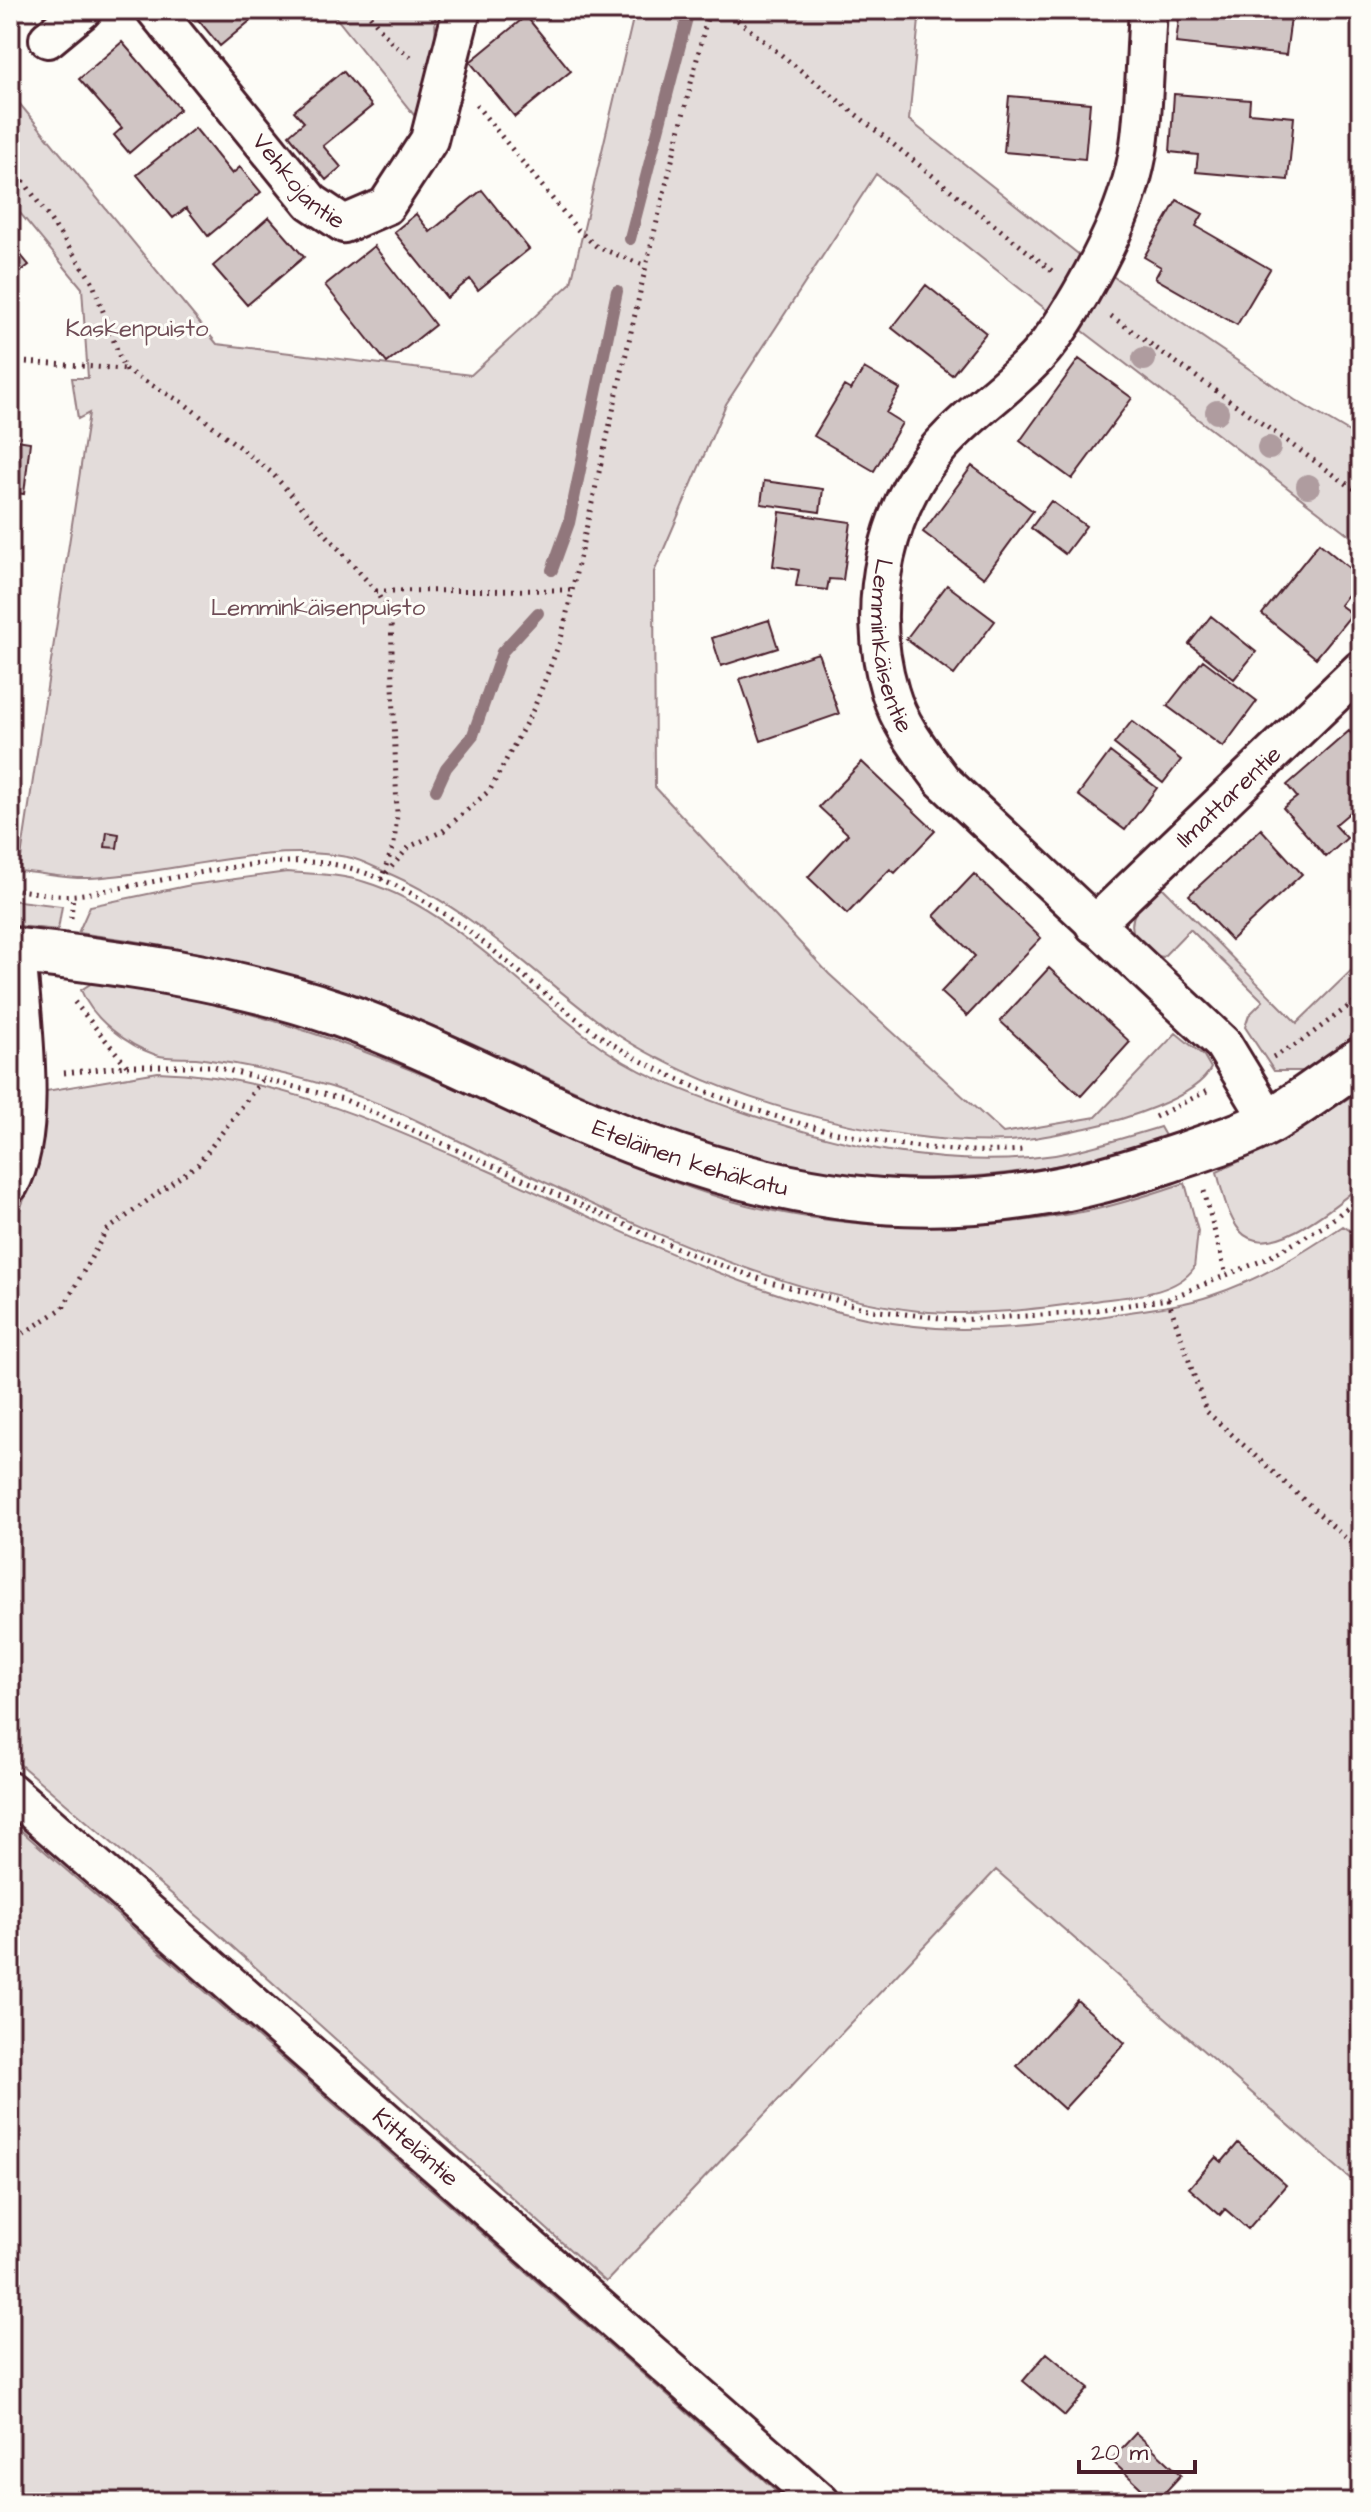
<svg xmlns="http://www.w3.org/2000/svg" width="1371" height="2512" viewBox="0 0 1371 2512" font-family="'Architects Daughter',sans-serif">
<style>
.green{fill:#e3dcda;stroke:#967e82;stroke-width:2}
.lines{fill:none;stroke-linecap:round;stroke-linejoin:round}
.stream{stroke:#91777b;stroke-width:12}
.building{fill:#d0c5c4;stroke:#4a1f2b;stroke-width:2}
.street-casing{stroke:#4a1f2b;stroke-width:42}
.secondary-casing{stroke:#4a1f2b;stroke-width:50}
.path{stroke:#4a1f2b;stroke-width:5;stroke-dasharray:2 6;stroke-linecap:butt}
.street{stroke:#fdfcf7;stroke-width:36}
.secondary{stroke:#fdfcf7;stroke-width:44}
.tree{fill:#af9c9f}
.labels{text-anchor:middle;stroke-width:6;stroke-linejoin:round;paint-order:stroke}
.street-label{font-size:24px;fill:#4a1f2b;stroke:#fdfcf7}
.park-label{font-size:24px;fill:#704e57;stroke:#fdfcf7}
</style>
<rect width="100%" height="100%" fill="#fdfcf7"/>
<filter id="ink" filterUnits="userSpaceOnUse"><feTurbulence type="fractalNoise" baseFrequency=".0125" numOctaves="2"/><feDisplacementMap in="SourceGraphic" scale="16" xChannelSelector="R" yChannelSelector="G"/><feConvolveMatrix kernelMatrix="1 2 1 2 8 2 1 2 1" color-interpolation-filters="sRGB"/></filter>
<g filter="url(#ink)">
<path class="green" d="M330 10H435L436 57 418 120Z
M635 10H920L909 120 1082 257 1048 311 876 174 726 404 654 572 655 787 829 974 1003 1133 1096 1117 1176 1033 1204 1056 1211 1068C1196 1099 1119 1121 1086 1128 1061 1133 1035 1139 1010 1141 886 1147 693 1095 594 1018 526 966 464 904 383 871 372 866 359 859 347 857 263 842 174 874 90 878 67 879 42 873 19 871L89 413 78 419 72 378H88L82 288 10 201V92L217 344 471 375 571 283Z
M1111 275 1295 400 1361 439V544L1079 328Z
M287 872C313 874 340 874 365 882 449 907 523 990 593 1041 636 1074 684 1091 734 1109 837 1145 945 1171 1055 1155 1091 1149 1126 1137 1160 1127L1168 1141C1039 1175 931 1190 798 1168 673 1146 549 1075 433 1026 318 978 202 948 78 933L90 906 191 885Z
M1159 884 1297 1023 1361 961V1038L1305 1071H1274L1245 1027 1249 1015 1263 1001 1190 929 1163 957C1152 955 1149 952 1141 944 1119 922 1143 899 1159 884Z
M10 900 62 906 58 930 10 925Z
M92 983C246 999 386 1057 527 1119 605 1153 685 1193 769 1210 874 1232 981 1231 1087 1211 1120 1205 1153 1193 1185 1183L1198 1231 1194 1268C1174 1296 1126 1296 1094 1301 1038 1309 976 1317 919 1311 749 1291 562 1189 407 1116 344 1087 274 1069 204 1059 189 1056 171 1060 156 1055 127 1045 92 1019 81 990Z
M158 1072C278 1076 379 1123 487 1170 627 1232 805 1328 961 1329 1013 1329 1067 1323 1117 1314 1147 1309 1181 1306 1210 1296 1259 1280 1300 1255 1343 1226L1361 1238V2188L996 1870 606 2282 215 1931 10 1756V1235L38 1164 46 1091Z
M1361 1090V1185C1338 1203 1269 1264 1240 1231 1227 1215 1222 1191 1217 1172L1286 1139Z
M10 1821 79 1881 789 2502H10Z"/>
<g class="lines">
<path class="stream" d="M630 239 689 10
M552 570 569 523 617 291
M436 790 446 768 473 735 502 652 538 613"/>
</g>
<path class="building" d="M190 10H263L220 46Z
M1180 10H1292L1286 55 1176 43Z
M526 16 571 71 515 117 470 62Z
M122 42 180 109 129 153 114 135 122 128 79 79Z
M343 71 372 106 323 146 341 167 326 180 289 135 304 122 294 111Z
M1174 94 1250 100 1249 113 1294 117 1288 180 1196 172 1198 155 1170 152Z
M1009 96 1090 103 1085 159 1004 152Z
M195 128 232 174 240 167 261 192 208 236 186 208 173 218 137 175Z
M482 190 529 249 478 290 470 279 447 298 394 232 416 214 430 232Z
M1177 200 1203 214 1196 226 1270 269 1237 325 1155 278 1161 267 1144 257Z
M269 217 304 257 247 305 213 266Z
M10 242 29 265 10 280Z
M374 246 435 325 387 363 325 285Z
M926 285 986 333 952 375 892 328Z
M1079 359 1132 398 1072 479 1020 441Z
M864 368 900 389 886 413 902 423 874 471 814 436 844 386 851 390Z
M10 439 30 442 24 494 10 492Z
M972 466 1033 511 984 578 923 532Z
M764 481 823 489 820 512 761 504Z
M1051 501 1086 526 1065 554 1031 528Z
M780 512 851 522 843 580 829 579 827 590 796 586 799 570 773 566Z
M1319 543 1361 578 1340 605 1352 614 1316 658 1262 614Z
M10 551 16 552 10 606Z
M947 585 995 621 954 675 906 639Z
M1211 616 1256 652 1234 679 1189 644Z
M769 620 778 648 721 666 712 638Z
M818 653 839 714 761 741 740 679Z
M1203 660 1257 701 1223 747 1167 706Z
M1132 721 1181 760 1163 783 1114 744Z
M1349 731 1361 744V803L1335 825 1347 838 1326 857 1283 808 1297 797 1287 785Z
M1110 752 1157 788 1125 830 1078 795Z
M862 762 935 831 895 873 890 869 847 914 808 877 848 834 819 807Z
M1261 829 1302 874 1231 940 1189 895Z
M107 832 119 834 117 848 105 847Z
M974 874 1041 938 967 1016 941 992 975 956 934 916Z
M1049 968 1130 1042 1081 1096 1000 1021Z
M1077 2000 1125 2043 1064 2109 1017 2066Z
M1238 2143 1286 2185 1248 2229 1225 2209 1220 2215 1189 2188 1216 2157 1222 2162Z
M1047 2353 1089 2388 1065 2416 1023 2381Z
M1136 2433 1181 2475 1156 2502 1111 2460Z"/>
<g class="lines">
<g class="street-casing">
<g id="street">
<path id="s1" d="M155 10 311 202 344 224 386 206 429 140 462 10"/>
<path id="s2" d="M1148 10C1145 52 1145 95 1140 137 1134 193 1107 248 1080 295 1066 319 1050 345 1030 364 1004 390 974 411 949 437 885 501 864 606 890 692 899 724 922 753 942 780L1223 1044 1270 1121"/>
<path d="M48 39 83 10"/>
<path id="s3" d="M1094 925 1361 669"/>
<path d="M10 1184C40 1133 21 1011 17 951"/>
<path id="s4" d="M10 1791 821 2502"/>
</g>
</g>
<g class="secondary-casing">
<g id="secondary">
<path id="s5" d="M10 950C121 962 234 978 339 1014 445 1051 543 1109 648 1147 829 1213 982 1224 1165 1161 1200 1149 1240 1138 1272 1120 1303 1102 1331 1079 1361 1060"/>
</g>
</g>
<path class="path" d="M365 10 392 43 411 57
M725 10 1052 271
M476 105 577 229 597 247 646 266
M10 161 92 281 124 369 185 404 272 473 376 591 391 618 397 815 394 844 383 874
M1111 316 1361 494
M10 361 124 369
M376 591 571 590
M381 879 409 847 443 831 490 790 534 708 561 639 646 266 709 10
M10 889C31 891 55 897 76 895 152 886 273 848 346 867 447 894 514 975 596 1033 703 1108 891 1160 1022 1150
M71 918 73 895
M1273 1057 1299 1043 1361 997
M127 1066H211L343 1099 695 1256 763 1280 871 1310 957 1320 1076 1313 1168 1299 1266 1259 1324 1226 1361 1197
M64 1073 127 1066 72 999
M1155 1117 1207 1091
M1204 1191 1226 1275
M1168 1299 1206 1411 1361 1552
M10 1342 63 1308 106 1231 198 1164 262 1080"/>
<use href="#street" class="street"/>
<use href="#secondary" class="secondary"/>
</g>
<g class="tree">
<circle cx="1144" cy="359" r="12"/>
<circle cx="1217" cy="412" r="12"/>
<circle cx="1269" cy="448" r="12"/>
<circle cx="1308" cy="486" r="12"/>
</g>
</g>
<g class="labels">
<g class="street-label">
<text dy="8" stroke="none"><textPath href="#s1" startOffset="224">Vehkojantie</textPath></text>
<text dy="8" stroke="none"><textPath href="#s2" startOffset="720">Lemminkäisentie</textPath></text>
<text dy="8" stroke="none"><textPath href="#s3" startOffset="186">Ilmattarentie</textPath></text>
<text dy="8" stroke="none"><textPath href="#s5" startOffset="716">Eteläinen kehäkatu</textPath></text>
<text dy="8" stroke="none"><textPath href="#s4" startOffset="540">Kitteläntie</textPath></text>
</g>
<g class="park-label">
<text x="137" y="336">Kaskenpuisto</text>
<text x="318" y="615">Lemminkäisenpuisto</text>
</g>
</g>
<rect width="1371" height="2512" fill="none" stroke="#fdfcf7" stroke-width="40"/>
<rect x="20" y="20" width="1331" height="2472" fill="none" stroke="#4a1f2b" stroke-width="3" filter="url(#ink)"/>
<path d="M1079 2460v12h116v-12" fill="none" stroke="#4a1f2b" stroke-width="4"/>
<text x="1091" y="2460" font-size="24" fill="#4a1f2b" stroke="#fdfcf7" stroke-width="6" paint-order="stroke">20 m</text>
</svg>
